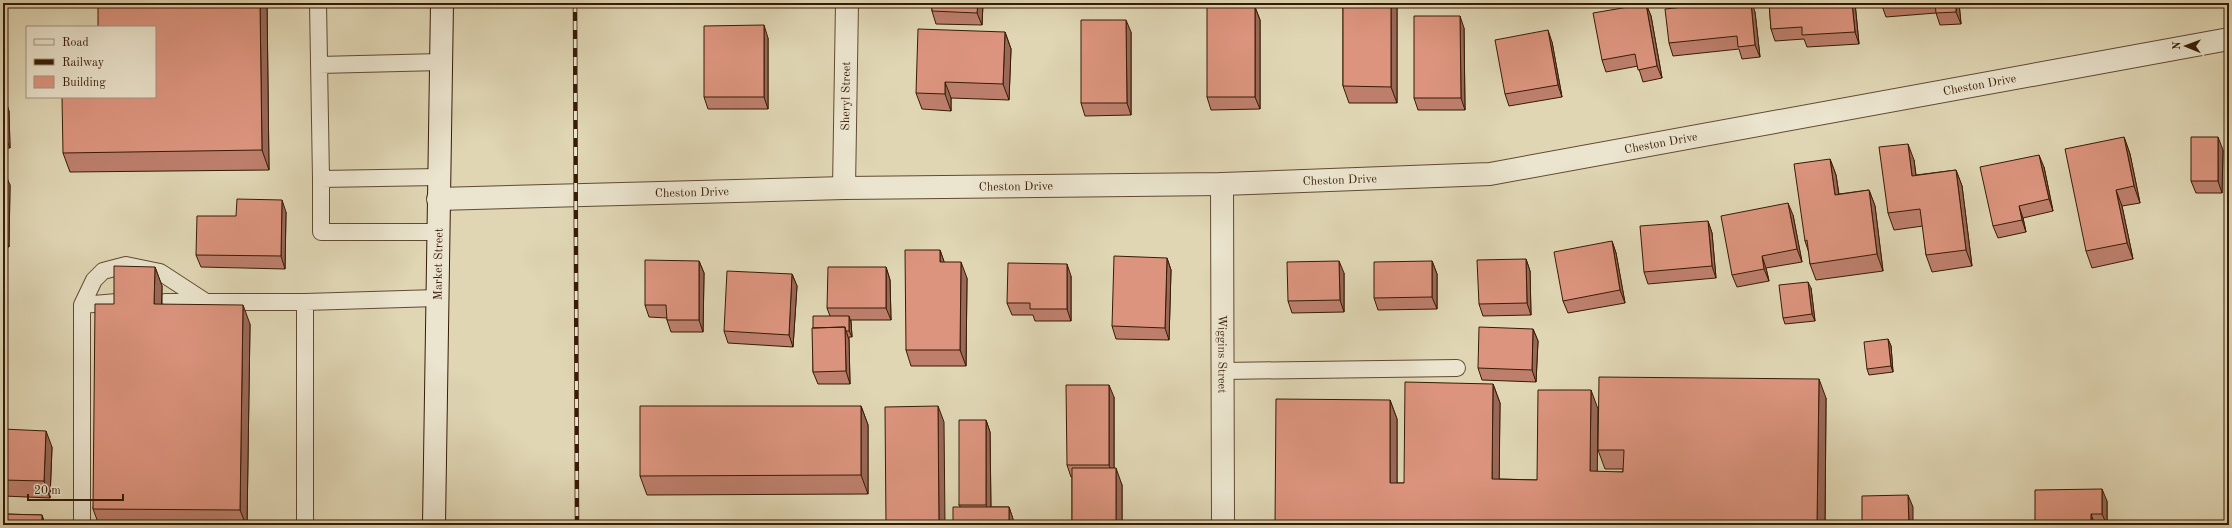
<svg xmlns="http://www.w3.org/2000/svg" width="2232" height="528" viewBox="0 0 2232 528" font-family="'Old Standard TT',serif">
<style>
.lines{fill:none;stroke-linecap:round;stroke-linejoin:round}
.lane-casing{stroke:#614a31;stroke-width:18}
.street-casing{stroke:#614a31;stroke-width:24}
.secondary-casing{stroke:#371b05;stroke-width:24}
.lane{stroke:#ebe4ce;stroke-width:16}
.street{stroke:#ebe4ce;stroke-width:22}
.secondary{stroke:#ebe4ce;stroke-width:22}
.rail-casing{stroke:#371b05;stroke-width:4.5}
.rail{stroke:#ebe4ce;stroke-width:3;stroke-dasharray:9;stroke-linecap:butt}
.wall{fill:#bd7f6c;stroke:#371b05}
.shaded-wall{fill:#9a6858;stroke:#371b05}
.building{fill:#dc947e;stroke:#371b05}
.labels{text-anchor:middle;stroke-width:3.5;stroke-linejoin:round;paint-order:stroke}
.street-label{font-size:12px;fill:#371b05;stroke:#ebe4ce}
</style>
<rect width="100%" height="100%" fill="#e0d6b4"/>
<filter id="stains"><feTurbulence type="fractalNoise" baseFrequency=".005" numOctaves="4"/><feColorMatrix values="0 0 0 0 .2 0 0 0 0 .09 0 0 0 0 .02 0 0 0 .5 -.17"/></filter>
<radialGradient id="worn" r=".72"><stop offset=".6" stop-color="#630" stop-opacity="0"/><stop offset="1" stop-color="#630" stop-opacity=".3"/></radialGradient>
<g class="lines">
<g class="lane-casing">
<path id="lane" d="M318 3 321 179 439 177
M319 65 441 62
M321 179V232H438
M165 302H305
M82 305 94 280 103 271 126 265 160 272 206 302
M1223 371 1457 368
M82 525V305L117 302
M305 525V302L437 298"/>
</g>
<g class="street-casing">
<g id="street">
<path id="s1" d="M1222 184 1223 525"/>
<path id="s2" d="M844 188 847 3"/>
<path id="s3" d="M438 199 844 188 1222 184 1490 174 2229 39"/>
</g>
</g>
<g class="secondary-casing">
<g id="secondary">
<path id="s4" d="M434 525 442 3"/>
</g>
</g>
<use href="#lane" class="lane"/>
<use href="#street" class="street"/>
<use href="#secondary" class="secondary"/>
<g class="rail-casing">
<path id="rail" d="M575 3 577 525"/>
</g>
<use href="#rail" class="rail"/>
</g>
<path class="wall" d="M267 3 269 170 70 172 63 153Z
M932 3H983L982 25 936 24 932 11Z
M1343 3H1396L1397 7V103H1349L1343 86Z
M1769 3H1855L1859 44 1807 47 1804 39 1775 41 1771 29Z
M1881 3H1959L1961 24 1940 25 1936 13 1886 17Z
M1646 4 1651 16 1662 78 1643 82 1638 66 1606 72 1602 60Z
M1255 7 1260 20V109L1211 110 1207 97Z
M1755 12 1760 57 1742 59 1739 49 1673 56 1669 43Z
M1464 28 1465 110H1418L1414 98Z
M1005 32 1011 49 1009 100 951 98V111L922 109 916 93Z
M1131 32V115L1085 116 1081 103Z
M768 38V109H708L704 97Z
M1552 42 1562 97 1509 106 1505 94Z
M3 98 9 111 10 148H3Z
M2124 137 2130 154 2140 203 2122 206 2133 259 2092 268 2086 251Z
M2223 150 2222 193H2196L2191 181Z
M1830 159 1836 175 1839 194 1869 190 1875 206 1883 271 1816 280 1810 264 1809 253 1805 241Z
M1914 160 1916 175 1956 170 1962 186 1972 266 1932 272 1926 255 1923 226 1894 230 1888 213Z
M2044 167 2053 211 2023 218 2026 232 1998 238 1993 226Z
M3 173 10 185 9 247H3Z
M286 212 285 269 201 267 196 255 236 216Z
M1793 215 1802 262 1766 268 1769 281 1737 287 1732 275Z
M1708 221 1712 233 1716 278 1648 284 1644 272Z
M1612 241 1616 253 1625 303 1568 313 1563 301Z
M940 250 944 262 967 278 966 366H911L906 350Z
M1167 258 1171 270 1169 340 1116 339 1112 326Z
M1526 259 1530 271 1531 315 1483 316 1479 304Z
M699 261 704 273 703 332H671L667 320V318L649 317 645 305Z
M1432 261 1437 274V309L1378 310 1374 298Z
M155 267 162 286V304L250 324 247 525H99L93 509 114 304Z
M886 267 890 280 891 320H851V322L852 337H849V340L850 384H818L813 372V328L830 316 827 308Z
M1344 273V312L1292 313 1288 301Z
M792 274 797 286 793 347 728 343 724 331Z
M1071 276V321H1035L1033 315H1012L1007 303Z
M1811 288 1815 321 1785 324 1783 318Z
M1533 329 1538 341 1536 382 1482 380 1478 368Z
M1888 339 1891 346 1893 372 1869 375 1867 369Z
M1493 384 1500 403 1499 479 1537 480 1598 409 1597 472H1623V469H1605L1598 450 1826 398 1825 525H1275L1390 400 1397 419V483H1404Z
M1114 397V468L1122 485V525H1072V477H1071L1067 465Z
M861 406 868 425V494L647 495 640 476Z
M986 420 990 432 991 507H1009L1013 519 960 507 959 505Z
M3 429 52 447 50 498 4 496 3 514 42 515 45 525H3Z
M2107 501V525H2035Z"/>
<path class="shaded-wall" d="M260 3H267L269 170 262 150Z
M978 3H983L982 25 977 13Z
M1391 3H1396L1397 7V103L1391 87Z
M1751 3H1752L1755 12 1760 57 1755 45Z
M1852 3H1855L1859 44 1855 32Z
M1956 3H1959L1961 24 1956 12Z
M1646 4 1651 16 1662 78 1657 66Z
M1255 7 1260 20V109L1255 97Z
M1460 16 1464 28 1465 110 1461 98Z
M1126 20 1131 32V115L1127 103Z
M764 25 768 38V109L764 97Z
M1548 30 1552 42 1562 97 1558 85Z
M1005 32 1011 49 1009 100 1003 84Z
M945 82 951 98V111L945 94Z
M5 98 9 111 10 148 5 136Z
M2124 137 2130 154 2140 203 2134 186Z
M2218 137 2223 150 2222 193 2218 181Z
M1908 144 1914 160 1918 192 1912 176Z
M2039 155 2044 167 2053 211 2049 199Z
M1830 159 1836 175 1841 211 1835 195Z
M1956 170 1962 186 1972 266 1966 250Z
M5 173 10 185 9 247 5 235Z
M1869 190 1875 206 1883 271 1877 254Z
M2116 190 2122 206 2133 259 2127 243Z
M282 200 286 212 285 269 281 256Z
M1788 203 1793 215 1802 262 1797 249Z
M2019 206 2023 218 2026 232 2022 220Z
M1708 221 1712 233 1716 278 1712 266Z
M1612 241 1616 253 1625 303 1620 290Z
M940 250 946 267 940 262Z
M1762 256 1766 268 1769 281 1764 269Z
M1167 258 1171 270 1169 340 1165 328Z
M1526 259 1530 271 1531 315 1527 303Z
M699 261 704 273 703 332 699 320Z
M1339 261 1344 273V312L1340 300Z
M1432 261 1437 274V309L1432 297Z
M961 262 967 278 966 366 960 350Z
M1067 264 1071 276V321L1067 309Z
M155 267 162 286 161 323 154 304Z
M886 267 890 280 891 320 886 308Z
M792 274 797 286 793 347 789 335Z
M1808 282 1811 288 1815 321 1812 314Z
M243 305 250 324 247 525H246L240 510Z
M849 316 851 322 852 337 849 331Z
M845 327 849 340 850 384 846 371Z
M1533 329 1538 341 1536 382 1532 370Z
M1888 339 1891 346 1893 372 1891 366Z
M1819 379 1826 398 1825 525H1817Z
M1493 384 1500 403 1499 499 1492 479Z
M1109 385 1114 397V477L1109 465Z
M1591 390 1598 409 1597 491 1590 471Z
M1390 400 1397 419V502L1390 483Z
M861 406 868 425V494L861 475Z
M938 406 944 422 945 525H939Z
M986 420 990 432 991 517 986 505Z
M46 431 52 447 50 498 44 481Z
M1116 468 1122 485V525H1116Z
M2102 489 2107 501V525L2102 514Z
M3 493 4 496 3 524Z
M1908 495 1913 507V525H1909Z
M1009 507 1013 519V525H1009Z
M2091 514 2095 525H2091Z
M42 515 45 525H42Z"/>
<path class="building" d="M98 3H260L262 150 63 153 62 97H155V27H98Z
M932 3H978L977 13 932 11Z
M1343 3H1391V87L1343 86Z
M1722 3H1751L1755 45 1738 47 1737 36 1669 43 1665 9Z
M1769 3H1852L1855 32 1802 35V27L1771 29Z
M1881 3H1907L1881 5Z
M1935 3H1956V12L1936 13Z
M1646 4 1657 66 1638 70 1635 54 1602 60 1593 13Z
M1207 7H1255V97H1207Z
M1414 16H1460L1461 98H1414Z
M1081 20H1126L1127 103H1081Z
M764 25V97H704V26Z
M918 29 1005 32 1003 84 945 82V94L916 93Z
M1548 30 1558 85 1505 94 1495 40Z
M3 98H5V136H3Z
M2124 137 2134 186 2116 190 2127 243 2086 251 2065 149Z
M2191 137H2218V181H2191Z
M1908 144 1912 176 1956 170 1966 250 1926 255 1920 209 1888 213 1879 147Z
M2039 155 2049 199 2019 206 2022 220 1993 226 1980 167Z
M1830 159 1835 195 1869 190 1877 254 1810 264 1807 240 1805 241 1794 164Z
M3 173H5V235H3Z
M237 199 282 200 281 256 196 255 197 216H236Z
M1788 203 1797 249 1762 256 1764 269 1732 275 1721 216Z
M1708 221 1712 266 1644 272 1640 226Z
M1612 241 1620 290 1563 301 1554 252Z
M905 250H940V262H961L960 350H906Z
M1114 256 1167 258 1165 328 1112 326Z
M1526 259 1527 303 1479 304 1477 260Z
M645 260 699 261V320H667L666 305H645Z
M1339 261 1340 300 1288 301 1287 262Z
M1432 261V297L1374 298V262Z
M1008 263 1067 264V309H1030V303H1007Z
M114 266 155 267 154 304 243 305 240 510 93 509 95 304H114Z
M828 267H886V308H827Z
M727 271 792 274 789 335 724 331Z
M1808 282 1812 314 1783 318 1779 285Z
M813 316H849V331H846L845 327 813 328Z
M845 327 846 371 813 372 812 328Z
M1479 327 1533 329 1532 370 1478 368Z
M1888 339 1891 366 1867 369 1864 342Z
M1599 377 1819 379 1817 525H1275L1276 399 1390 400V483H1404L1405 382 1493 384 1492 479 1537 480 1538 390H1591L1590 471 1623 472 1624 450H1598Z
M1066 385H1109V465H1067Z
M640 406H861V475L640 476Z
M938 406 939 525H886L885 407Z
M959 420H986V505H959Z
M3 429 46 431 44 481 3 480Z
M1072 468H1116V525H1072Z
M2102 489V514H2091V525H2035V490Z
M1908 495 1909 525H1862V496Z
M953 507H1009V525H953Z
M3 514 42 515V525H3Z"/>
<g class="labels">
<g class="street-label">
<text dy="4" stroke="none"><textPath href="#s3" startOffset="1550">Cheston Drive</textPath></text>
<text dy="4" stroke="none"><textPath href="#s2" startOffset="92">Sheryl Street</textPath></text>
<text dy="4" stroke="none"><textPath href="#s3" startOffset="1226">Cheston Drive</textPath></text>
<text dy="4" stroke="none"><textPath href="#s3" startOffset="902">Cheston Drive</textPath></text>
<text dy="4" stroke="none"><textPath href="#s3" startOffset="578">Cheston Drive</textPath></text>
<text dy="4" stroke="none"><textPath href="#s3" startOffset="254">Cheston Drive</textPath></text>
<text dy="4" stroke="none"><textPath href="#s4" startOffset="261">Market Street</textPath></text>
<text dy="4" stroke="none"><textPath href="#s1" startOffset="170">Wiggins Street</textPath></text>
</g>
</g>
<rect width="2232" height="528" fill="none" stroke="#e0d6b4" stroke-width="16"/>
<rect x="4" y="4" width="2224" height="520" fill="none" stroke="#371b05" stroke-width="2"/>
<rect x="8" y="8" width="2216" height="512" fill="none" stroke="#371b05"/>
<rect x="26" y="26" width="130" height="72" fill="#ebe4ce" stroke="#a3947e"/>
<rect x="34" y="39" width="20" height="6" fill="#ebe4ce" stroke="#a3947e"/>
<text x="62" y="46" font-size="12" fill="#371b05">Road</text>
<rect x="34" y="59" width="20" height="6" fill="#371b05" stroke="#a3947e"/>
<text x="62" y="66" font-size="12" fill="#371b05">Railway</text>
<rect x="34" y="76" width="20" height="12" fill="#dc947e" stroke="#a3947e"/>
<text x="62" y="86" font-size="12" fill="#371b05">Building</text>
<g transform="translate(2186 46) rotate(271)" stroke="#ebe4ce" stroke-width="3" paint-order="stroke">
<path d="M0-3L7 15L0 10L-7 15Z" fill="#371b05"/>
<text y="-6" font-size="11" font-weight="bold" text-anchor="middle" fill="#371b05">N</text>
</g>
<path d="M28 494v6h95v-6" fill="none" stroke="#371b05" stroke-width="2"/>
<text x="34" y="494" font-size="12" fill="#371b05" stroke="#ebe4ce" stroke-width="3" paint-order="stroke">20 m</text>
<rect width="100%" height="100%" filter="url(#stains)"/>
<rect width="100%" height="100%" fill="url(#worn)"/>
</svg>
